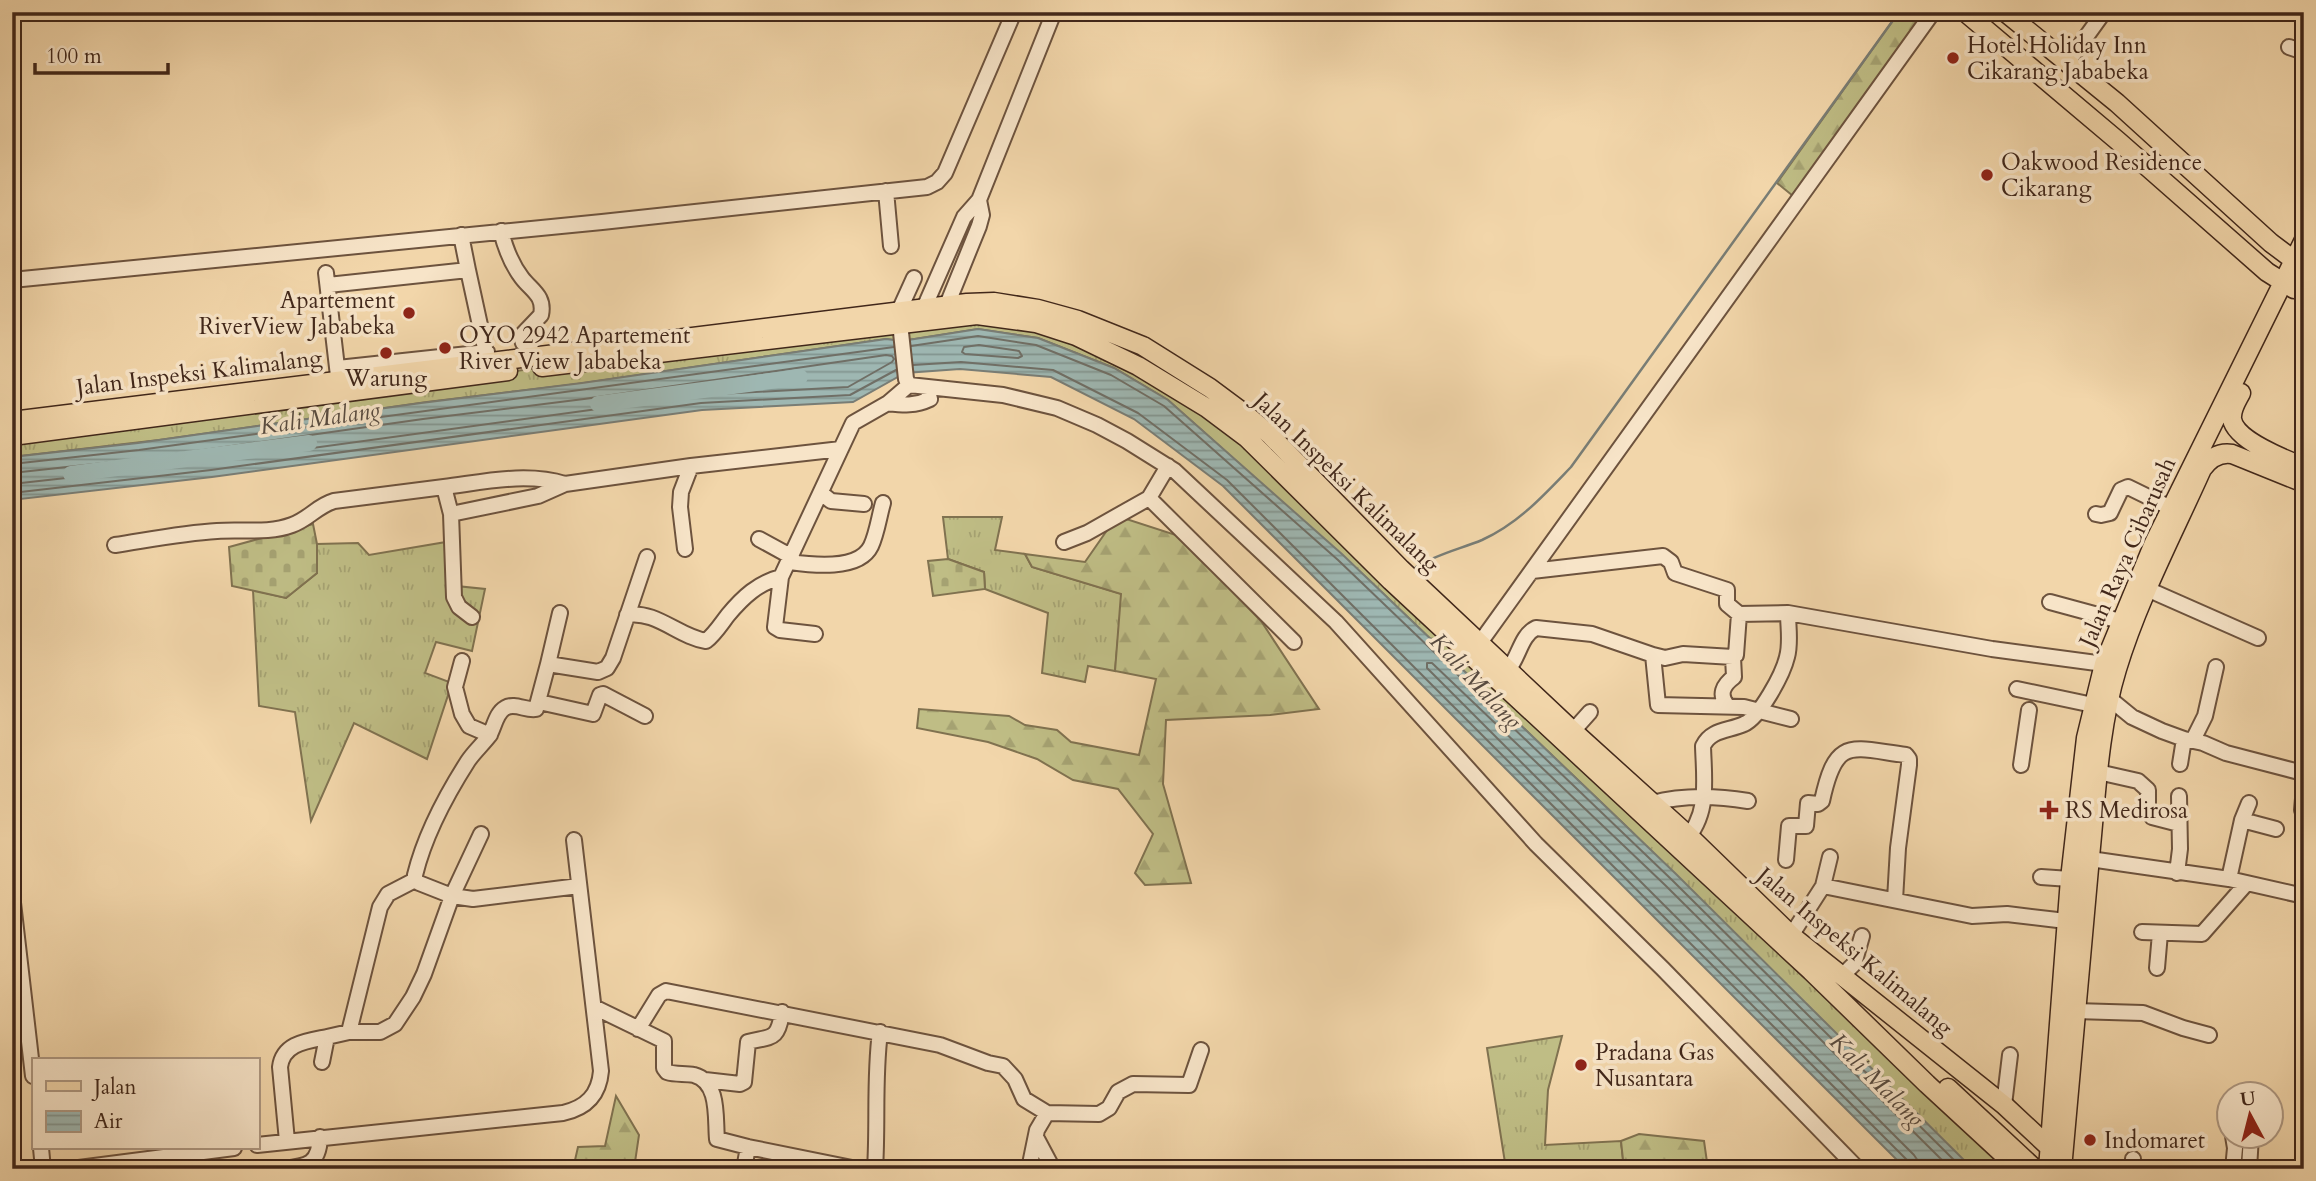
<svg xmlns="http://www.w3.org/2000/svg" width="2316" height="1181" viewBox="0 0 2316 1181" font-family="Cardo,serif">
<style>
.grass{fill:url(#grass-tufts);stroke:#807250;stroke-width:2}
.forest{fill:url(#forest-firs);stroke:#807250;stroke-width:2}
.cemetery{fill:url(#cemetery-stones);stroke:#807250;stroke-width:2}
.water{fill:url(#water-rules);stroke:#797d75;stroke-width:2}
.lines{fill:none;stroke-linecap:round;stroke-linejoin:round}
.shore{stroke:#706f66;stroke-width:2}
.stream{stroke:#797d75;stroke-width:2.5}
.river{stroke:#9eb7b2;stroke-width:16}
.minor-casing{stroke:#6d533e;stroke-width:18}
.major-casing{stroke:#41271a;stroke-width:21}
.minor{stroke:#f7e4c8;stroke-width:14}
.major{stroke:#f2d6aa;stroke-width:18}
.poi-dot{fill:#8f2418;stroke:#f7e4c8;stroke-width:2.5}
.labels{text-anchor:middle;stroke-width:7;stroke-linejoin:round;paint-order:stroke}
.poi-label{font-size:23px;fill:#41271a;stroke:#f7e4c8;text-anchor:start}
.street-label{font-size:23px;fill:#41271a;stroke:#f7e4c8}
.water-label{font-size:24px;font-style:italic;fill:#584b40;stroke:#f7e4c8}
</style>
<defs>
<pattern id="grass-tufts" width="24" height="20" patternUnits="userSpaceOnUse" patternTransform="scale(1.75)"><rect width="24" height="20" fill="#bfbd85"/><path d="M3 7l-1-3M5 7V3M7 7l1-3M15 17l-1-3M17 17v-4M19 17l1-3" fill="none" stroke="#a5a272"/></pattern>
<pattern id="forest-firs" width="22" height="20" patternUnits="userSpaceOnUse" patternTransform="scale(1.75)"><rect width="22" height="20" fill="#bfbd85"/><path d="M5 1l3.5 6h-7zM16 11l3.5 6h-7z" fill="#a5a272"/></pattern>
<pattern id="cemetery-stones" width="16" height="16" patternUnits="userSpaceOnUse" patternTransform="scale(1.75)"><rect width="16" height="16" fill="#bfbd85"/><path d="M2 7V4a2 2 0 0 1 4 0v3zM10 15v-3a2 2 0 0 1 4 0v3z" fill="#a5a272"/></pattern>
<pattern id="water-rules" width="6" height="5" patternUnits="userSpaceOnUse" patternTransform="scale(1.75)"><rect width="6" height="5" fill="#9eb7b2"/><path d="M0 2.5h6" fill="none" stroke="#829590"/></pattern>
</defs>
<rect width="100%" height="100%" fill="#f2d6aa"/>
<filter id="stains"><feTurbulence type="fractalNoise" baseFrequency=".00286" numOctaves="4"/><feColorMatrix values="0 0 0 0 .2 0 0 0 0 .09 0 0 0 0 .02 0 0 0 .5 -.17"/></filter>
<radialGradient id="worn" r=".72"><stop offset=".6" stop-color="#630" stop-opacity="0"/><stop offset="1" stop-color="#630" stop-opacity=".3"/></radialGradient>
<path class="grass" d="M926 320 1036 323 1207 408 2019 1169H1972L1628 828 1369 580 1168 400 1114 368 1038 338 978 329 902 341 886 339 577 384 427 402 159 440 12 457V436L585 362Z
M943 517H1002L995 550 1025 554 1032 567 1122 594 1115 671 1088 666 1085 682 1042 673 1048 613 985 589 984 572 948 559Z
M446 542 447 585 485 589 472 651 436 642 425 673 452 683 427 759 354 723 311 821 295 712 259 706 253 590 286 598 317 573V544L358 543 369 555Z
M1562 1036 1548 1090 1545 1145 1621 1141 1624 1169H1506L1487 1048Z"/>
<path class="forest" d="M1899 12H1934L1798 200 1777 183Z
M1117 516 1179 536 1261 621 1319 709 1270 715 1166 720 1163 784 1191 883 1145 885 1135 873 1153 834 1118 789 1073 780 1037 759 988 742 917 728 919 709 1009 716 1025 725 1057 730 1071 742 1139 755 1156 679 1115 671 1121 594 1032 567 1025 554 1085 562Z
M616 1096 639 1135 634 1169H573L578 1147 605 1146Z
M1639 1134 1704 1141 1708 1169H1624L1621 1141Z"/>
<path class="cemetery" d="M313 524 317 544V573L286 598 232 586 229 547Z
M948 559 984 572 985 589 933 596 928 561Z"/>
<path class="water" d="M978 329 1038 338 1114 368 1168 400 1343 555 1676 874 1973 1169H1906L1223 486 1134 419 1051 377 960 369 905 373 853 402 702 410 212 477 12 500V457L138 443 421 403 582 383 886 339 902 341Z"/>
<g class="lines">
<path class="shore" d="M979 345 1019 351 1022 356 1018 358 965 354 962 352 964 347Z
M911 346 978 336 1036 345 1111 375 1164 406 1338 560 1671 879 1963 1169
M913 365 961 362 1053 370 1138 413 1227 480 1908 1161 1910 1169
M12 464 139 450 894 347
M12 473 140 459 423 419 584 399 886 355 892 356 894 359 892 362 848 387 700 395 210 462 12 484
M12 493 211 470 701 403 850 395 896 370
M1919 1169 1918 1161 1914 1155 1427 668V663H1432L1665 885 1951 1169"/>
<path class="stream" d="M1416 567C1437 554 1460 549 1482 540 1519 523 1543 496 1571 467L1899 12"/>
<path class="river" d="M598 404 800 377
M71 474 309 443"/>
<g class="minor-casing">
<path id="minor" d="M2289 47 2304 52
M2068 62 2104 12
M886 191 891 246
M501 231C505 247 512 265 522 278 532 291 545 296 541 315L521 336 523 343 531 349V356
M461 235 468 270
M326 273 338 376
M12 280 602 222 927 187 937 182 945 173 1014 12
M328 285 468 270 488 362
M899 311 914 278
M947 314V305L979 226 982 215 979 200
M925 315 924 308 964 217 979 200 1054 12
M900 323 906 379 909 385
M338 368 487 352
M888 403C904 405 915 406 930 399L927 387
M444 487C484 482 526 472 565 484
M821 493 831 501 864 504
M1149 498 1168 466
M451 514 538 496 565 484 691 466 841 449
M2096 514 2101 515 2110 513 2121 490 2128 487 2171 508
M759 539 792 557
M1064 542 1087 533 1149 498 1294 642
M115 545C148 540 183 533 217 531 242 529 268 534 292 525 309 519 317 506 334 501L444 487 451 514 454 597 459 607 472 617
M685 549 680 507 681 492 691 466
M790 562C811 565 859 571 871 546 877 533 879 517 883 503
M1532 571 1663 556 1671 562 1675 573 1727 590V604L1739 614 1788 613 1992 649 2104 664
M2147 589 2258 638
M2050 602 2120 621
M627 615C656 610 679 637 706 641 715 634 721 624 728 615 743 597 758 583 781 577
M815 634 780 630 775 627 781 577 853 423 888 403 909 385 1003 395 1057 408 1097 425 1127 441 1175 471 1336 622 1536 844 1663 969 1858 1169
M1474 651 1931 15
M1653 655 1665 658 1683 654 1733 657
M462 661 455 687 462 714 469 726 490 735
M548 664 560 613
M1508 670C1519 657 1521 635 1536 628L1592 634 1653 655 1658 705 1744 707 1791 719
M2017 689 2093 705
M2110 699 2132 717 2162 731 2184 739 2203 743 2226 753 2299 772 2304 775
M539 702 593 714 600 695 603 694 645 716
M1728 706C1718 695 1723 685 1734 677L1733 657 1736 655 1739 614
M1573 731 1590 712
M2193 740 2205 716 2216 667
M2180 764 2184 739
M2021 765 2029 710
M2098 772 2138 781 2148 790V809L2152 817 2179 824
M2304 787 2302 810 2304 814
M1652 803C1683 795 1717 796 1748 801
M2242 820 2276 829
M1684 842C1710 814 1704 781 1703 746 1711 729 1729 731 1744 724 1760 717 1783 674 1787 657 1791 643 1788 627 1788 613
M2090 859 2229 879 2304 896
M1786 860 1789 826H1806L1808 803 1818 804 1822 801C1836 736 1850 748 1906 755L1909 759V765L1898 848 1895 900
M2177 873 2180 849 2179 796
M2041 877 2070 879
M2229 879 2242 820 2249 803
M415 880V875C425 834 445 797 468 761 474 752 482 745 489 736 494 728 496 713 505 708 515 702 526 711 536 709L548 664 598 672 607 668 613 658 647 557
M415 880 419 883 452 896 473 899 579 886
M1823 886 1972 916 2007 914 2066 921
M12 894 33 1076
M2142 932 2202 934 2246 884
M1787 942 1823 886 1830 857
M2157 968 2160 933
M1843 975 1854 964 1862 936
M594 1007 664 1041V1068L667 1072C676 1075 685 1073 694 1075 720 1082 715 1119 717 1139L748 1147 857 1169
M2075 1011 2143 1013 2183 1028 2209 1035
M638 1029 659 995 666 991 940 1045 988 1063 1003 1066 1015 1079 1024 1099 1047 1113
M349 1032 380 907 388 894 415 880
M322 1062 327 1037 349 1032H380L395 1024 413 997 424 974 452 896 481 834
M705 1080 740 1084 744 1082 748 1042C770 1036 778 1042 782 1012
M2004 1105 2010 1055
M2233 1136 2235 1148 2233 1169
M1036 1137 1053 1169
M287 1141 280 1067C283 1043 307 1041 327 1037
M257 1145 563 1113C586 1108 599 1095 601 1071L574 840
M41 1148 43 1169
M71 1169 234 1148
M283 1169C307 1166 319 1165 320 1137
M744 1169 748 1147
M875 1169C878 1123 874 1078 880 1032
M1029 1169 1037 1130 1047 1113 1099 1114 1109 1108 1118 1092 1133 1084 1189 1085 1201 1050
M2132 1169 2133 1159
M2249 1169 2251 1136"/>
</g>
<g class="major-casing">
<path id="major" d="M1965 12 2118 141 2267 272 2294 289
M2005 12 2117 103 2271 243 2303 267
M542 367 977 315 1036 323 1076 336 1138 366 1207 408 1247 438 1391 581 1811 971 1927 1084 2019 1169
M2241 393C2237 401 2231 409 2232 419 2235 440 2286 460 2304 467
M12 421 967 303 994 302 1038 309 1078 320 1143 346 1210 388 1249 417 1270 435 1401 569 1573 731 1689 836 1792 936 2004 1105 2049 1147
M12 436 508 371
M1948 1088 2035 1169
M2048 1169 2070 879 2086 738 2104 664 2154 543 2304 240
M2062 1169C2071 1065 2080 961 2090 857 2096 797 2099 727 2117 669 2138 600 2173 534 2202 469 2209 459 2219 452 2232 454L2304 483"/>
</g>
<use href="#minor" class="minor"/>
<use href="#major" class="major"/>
</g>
<g class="poi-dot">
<circle cx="1953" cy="58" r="7"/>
<circle cx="1987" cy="175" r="7"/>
<circle cx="409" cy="313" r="7"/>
<circle cx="445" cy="348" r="7"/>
<circle cx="386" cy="353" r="7"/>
<path d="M2045.5 799.5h7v7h7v7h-7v7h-7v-7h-7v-7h7z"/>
<circle cx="1581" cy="1065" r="7"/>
<circle cx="2090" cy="1140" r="7"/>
</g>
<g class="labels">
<g class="poi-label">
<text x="1967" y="53">Hotel Holiday Inn<tspan x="1967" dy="26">Cikarang Jababeka</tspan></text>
<text x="2001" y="170">Oakwood Residence<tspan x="2001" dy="26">Cikarang</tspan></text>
<text x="395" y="308" text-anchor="end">Apartement<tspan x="395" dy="26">RiverView Jababeka</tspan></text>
<text x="459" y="343">OYO 2942 Apartement<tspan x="459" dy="26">River View Jababeka</tspan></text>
<text x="386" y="386" text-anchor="middle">Warung</text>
<text x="2065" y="818">RS Medirosa</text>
<text x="1595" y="1060">Pradana Gas<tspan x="1595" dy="26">Nusantara</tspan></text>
<text x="2104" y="1148">Indomaret</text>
</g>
<g class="street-label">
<text transform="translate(199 372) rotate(-7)" y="8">Jalan Inspeksi Kalimalang</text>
<text transform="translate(1347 482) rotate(44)" y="8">Jalan Inspeksi Kalimalang</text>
<text transform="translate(2127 552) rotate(-66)" y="8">Jalan Raya Cibarusah</text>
<text transform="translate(1855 951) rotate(40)" y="8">Jalan Inspeksi Kalimalang</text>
</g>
<g class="water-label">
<text transform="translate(320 418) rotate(-8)" y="8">Kali Malang</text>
<text transform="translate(1476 681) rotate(47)" y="8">Kali Malang</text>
<text transform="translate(1877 1080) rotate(45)" y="8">Kali Malang</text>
</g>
</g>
<rect width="2316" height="1181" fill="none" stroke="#f2d6aa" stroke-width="42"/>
<rect x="14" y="14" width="2288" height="1153" fill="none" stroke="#41271a" stroke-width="3.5"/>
<rect x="21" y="21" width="2274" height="1139" fill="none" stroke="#41271a" stroke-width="2"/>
<rect x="32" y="1058" width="228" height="91" fill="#f7e4c8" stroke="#ae9882" stroke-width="2"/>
<rect x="46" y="1081" width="35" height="10" fill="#f2d6aa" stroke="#ae9882" stroke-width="2"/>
<text x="94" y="1094" font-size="21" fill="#41271a">Jalan</text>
<rect x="46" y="1111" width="35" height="21" fill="url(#water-rules)" stroke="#ae9882" stroke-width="2"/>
<text x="94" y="1128" font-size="21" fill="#41271a">Air</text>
<g transform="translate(2250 1115) rotate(353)"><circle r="33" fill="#f7e4c8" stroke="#ae9882" stroke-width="2"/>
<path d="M0-5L12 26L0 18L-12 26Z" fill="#8f2418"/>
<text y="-10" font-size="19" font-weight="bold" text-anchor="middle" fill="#41271a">U</text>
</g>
<path d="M35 63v10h133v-10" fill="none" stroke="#41271a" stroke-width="3.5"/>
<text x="46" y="63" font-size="21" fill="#41271a" stroke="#f7e4c8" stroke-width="5" paint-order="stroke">100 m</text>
<rect width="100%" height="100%" filter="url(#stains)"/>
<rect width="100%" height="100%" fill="url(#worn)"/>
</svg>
